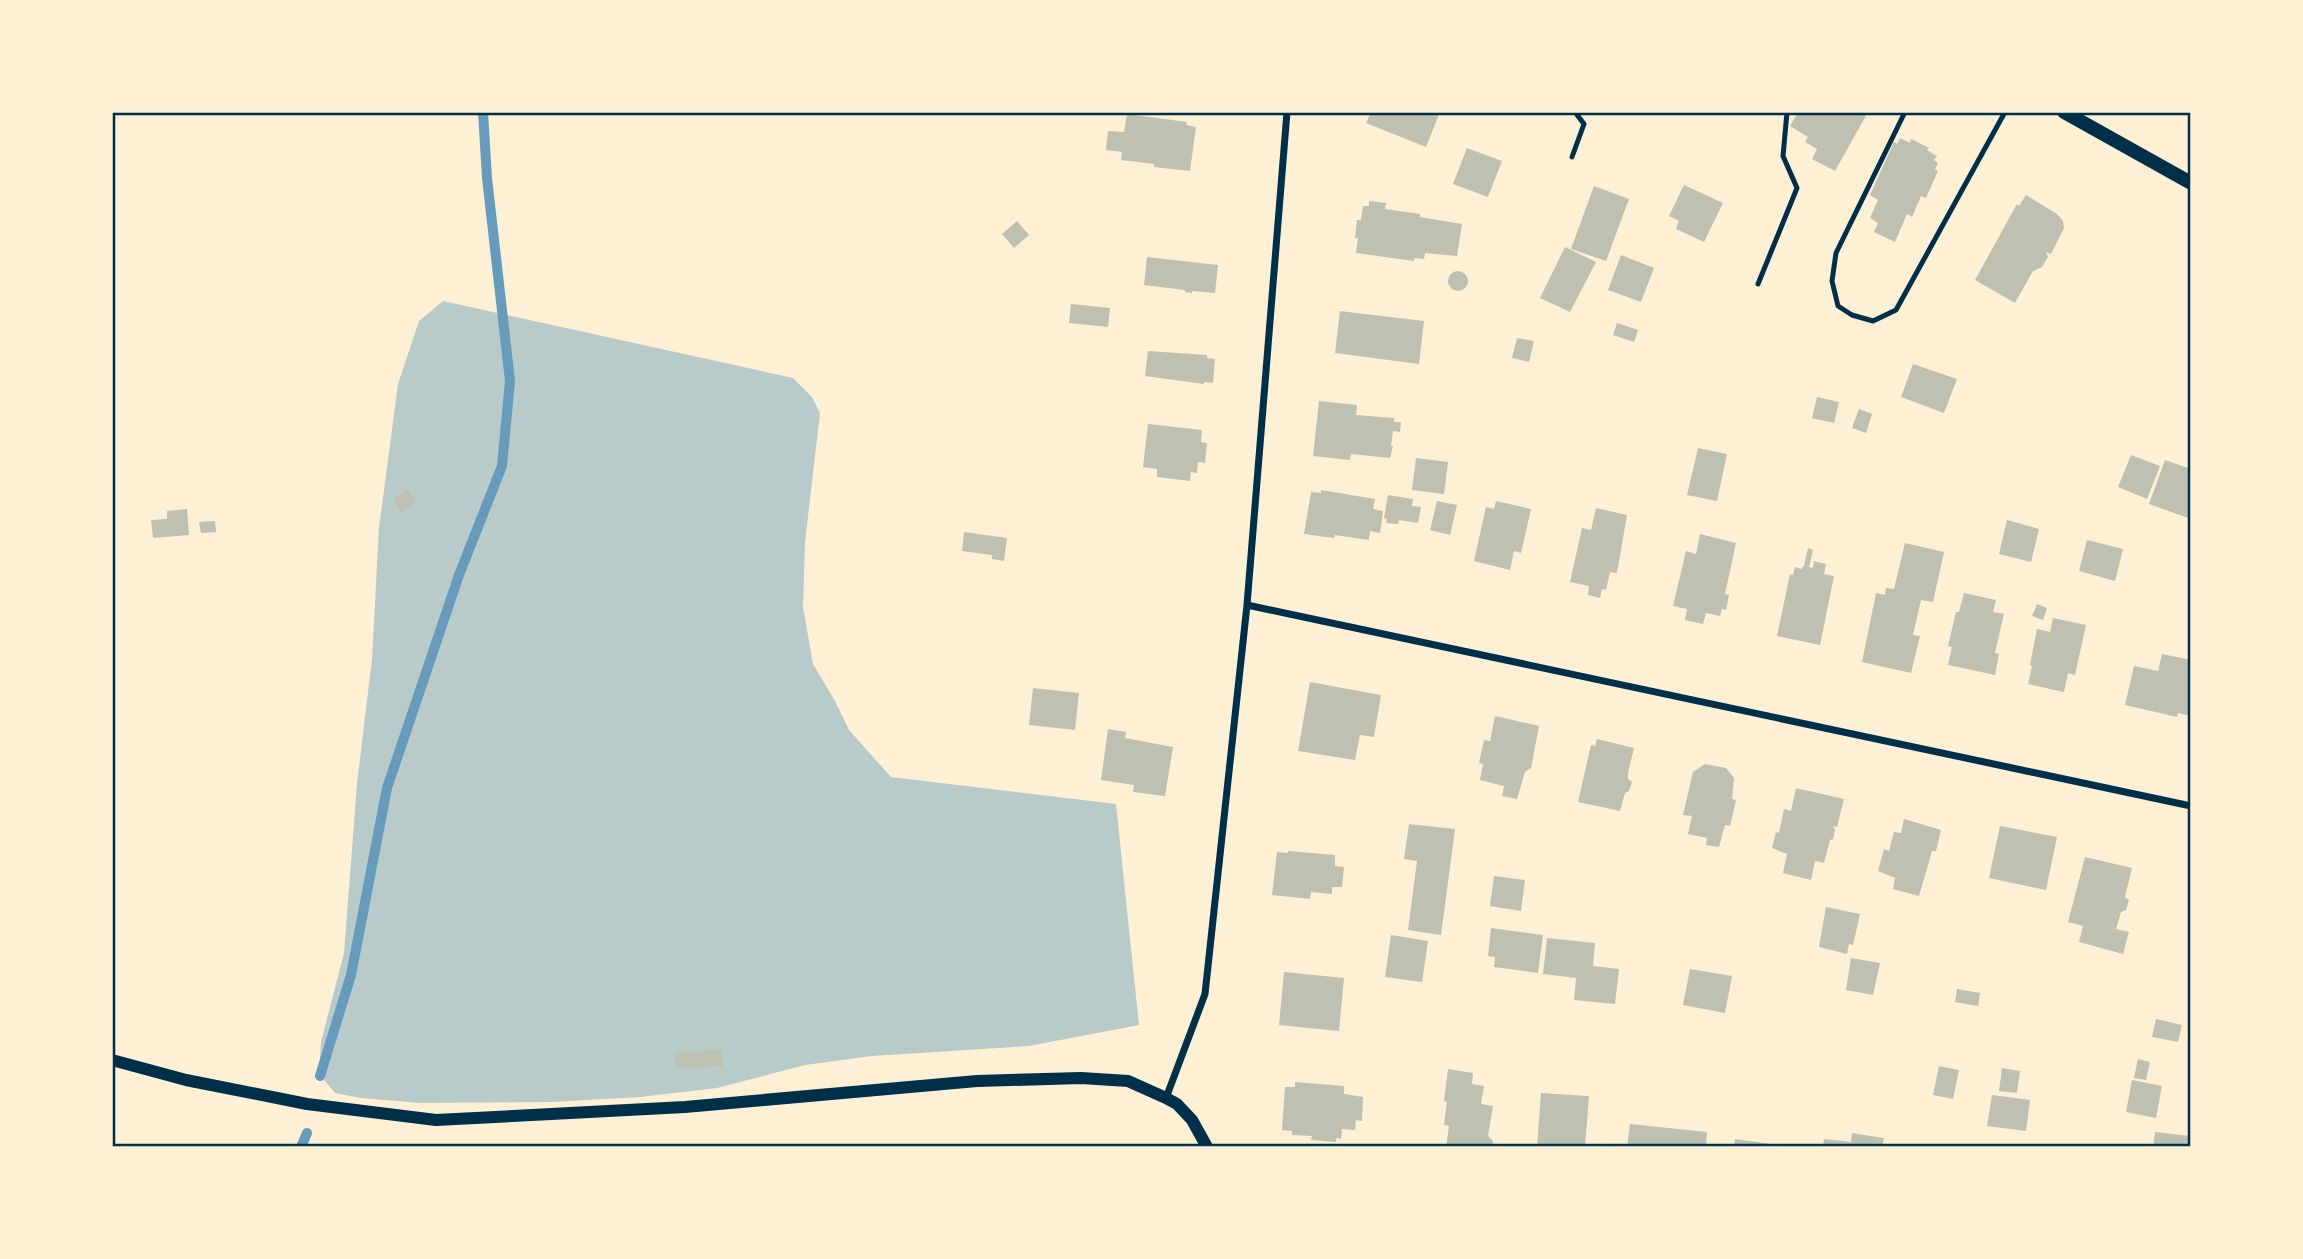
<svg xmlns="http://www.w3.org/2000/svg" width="2303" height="1259" viewBox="0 0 2303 1259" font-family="'PT Serif',serif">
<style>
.green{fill:#b9caca}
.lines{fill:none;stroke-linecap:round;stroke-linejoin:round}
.stream{stroke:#669bbc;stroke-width:10}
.building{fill:#bec0b2}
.service{stroke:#003049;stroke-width:5}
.minor{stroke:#003049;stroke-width:7}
.tertiary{stroke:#003049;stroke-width:12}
.secondary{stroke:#003049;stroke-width:14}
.neatline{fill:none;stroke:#003049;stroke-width:2.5}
</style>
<rect width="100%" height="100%" fill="#fdf0d5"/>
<path class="green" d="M443 301 793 378 812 397 820 413 805 542 803 607 813 664 835 701 849 730 891 777 1116 804 1139 1025 1029 1046 872 1056 805 1065 717 1088 640 1097 552 1102 421 1103 361 1098 335 1093 322 1077 320 1059 321 1042 344 953 357 784 372 659 379 528 398 384 419 321Z"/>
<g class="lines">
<path class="stream" d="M320 1076 351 975 387 788 459 575 502 466 510 381 487 178 483 112
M301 1147 307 1133"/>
</g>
<path class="building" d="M1371 112H1440L1426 147 1366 123Z
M1798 112H1868L1835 171 1812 159 1817 149 1805 142 1808 137 1790 126Z
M1127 114 1187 122 1186 125 1196 127 1190 171 1154 167V164L1121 160 1122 152 1106 150 1108 131 1124 132Z
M1900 138 1910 143 1911 139 1929 148 1927 150 1937 156 1934 160 1938 163 1935 170 1938 171 1926 198 1921 196 1912 217 1907 214 1895 242 1874 232 1878 223 1870 218 1878 200 1870 195 1894 142 1897 144Z
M1467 148 1502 161 1488 197 1453 184Z
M1684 185 1723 203 1704 242 1676 229 1679 221 1669 216Z
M1594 186 1629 199 1606 261 1571 249Z
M2026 195 2057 214 2063 221 2064 228 2051 254 2046 252 2048 257 2042 267 2033 271 2015 303 1975 280 2017 204 2019 206Z
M1369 201 1386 203 1385 209 1420 214V217L1462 224 1457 256 1425 253 1424 259 1414 258V261L1356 253 1358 238H1355L1357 220H1361L1363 206H1369Z
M1017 221 1029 235 1014 248 1002 234Z
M1565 247 1596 262 1570 312 1540 298Z
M1621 255 1654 268 1641 302 1608 290Z
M1147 257 1218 265 1215 293 1192 291V293L1185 292V290L1144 285Z
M1448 281a10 10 0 1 1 20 0a10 10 0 1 1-20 0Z
M1071 304 1110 308 1108 327 1069 323Z
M1340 311 1424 321 1419 364 1335 353Z
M1617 323 1638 330 1634 342 1613 335Z
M1517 338 1534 341 1529 362 1512 358Z
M1148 351 1207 355V358L1215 359 1213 383 1204 382V384L1145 376Z
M1913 364 1957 379 1944 413 1901 397Z
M1817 397 1839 402 1834 423 1812 418Z
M1319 401 1357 405 1356 415 1394 418V422H1401L1400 432 1393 431 1391 446H1393L1390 458 1351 454 1350 460 1313 456Z
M1859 409 1872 414 1866 433 1852 428Z
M1148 424 1202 430 1201 442 1207 443 1205 463 1198 462 1197 473 1191 472 1190 481 1157 477V469L1143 467Z
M1698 448 1727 454 1717 501 1687 495Z
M2131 455 2160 466 2147 499 2118 487Z
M1416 458 1448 462 1444 494 1412 490Z
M2165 460 2191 469V519L2149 504Z
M408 489 416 502 401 512 393 499Z
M1321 490 1375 499 1373 509 1383 511 1380 533 1370 531 1369 540 1335 535 1334 538 1304 534 1311 492 1321 493Z
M1388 495 1413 499 1412 506 1421 507 1418 523 1399 520 1398 524 1386 523 1387 519 1384 518Z
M1437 501 1457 505 1450 535 1430 530Z
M1496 501 1531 509 1521 553 1514 551 1510 570 1474 561 1486 507 1494 509Z
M1596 508 1627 515 1617 573 1610 572 1606 590 1602 589 1600 598 1588 595 1589 586 1570 582 1582 528 1591 530Z
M187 509 189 535 153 538 151 520 167 519V511Z
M2007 520 2039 529 2031 562 1999 554Z
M215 521 216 532 201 533 199 522Z
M964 532 1007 538 1004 561 992 559V555L962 551Z
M1700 534 1736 543 1725 594 1729 595 1726 610 1722 609 1720 616 1706 613 1703 624 1685 620 1687 609 1673 606 1686 551 1696 554Z
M2087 540 2123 549 2115 581 2079 571Z
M1905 543 1944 552 1933 602 1921 600 1913 635 1920 636 1911 673 1862 662 1876 593 1885 595 1886 588 1894 589Z
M1808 548 1813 550 1809 567 1813 568 1814 561 1826 564 1824 574 1834 576 1820 645 1777 636 1790 574 1793 575 1795 567 1801 569 1804 566Z
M1964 593 1996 600 1993 612 2004 614 1995 653 1999 654 1995 675 1948 665 1952 647 1948 646 1956 612H1959Z
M2037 604 2047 608 2043 620 2032 616Z
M2053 618 2086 625 2075 675 2068 673 2064 692 2028 684 2032 666 2030 665 2037 629 2050 632Z
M2162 654 2191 660V716L2178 713 2177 717 2125 705 2134 666 2158 671Z
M1310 682 1381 695 1374 737 1360 735 1355 760 1298 751Z
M1033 688 1079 693 1075 730 1029 725Z
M1495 716 1539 726 1531 768 1525 772 1517 799 1502 796 1504 786 1480 780 1483 764 1479 763 1484 740 1490 741Z
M1108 729 1126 732 1125 738 1173 747 1165 796 1133 792 1134 785 1101 780Z
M1597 739 1634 748 1628 773V779L1632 782 1629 791 1625 793 1620 811 1578 802 1591 745 1595 746Z
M1705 764 1726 768 1734 778 1732 799 1736 800 1730 826 1725 825 1719 847 1706 845 1707 838 1688 834 1692 816 1683 815 1693 772Z
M1796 788 1844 799 1837 827 1833 826 1835 830 1833 839 1830 840 1824 863 1815 861 1811 880 1783 873 1787 854 1772 848 1776 832 1779 833 1784 809 1791 811Z
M1904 819 1941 830 1936 851H1932L1919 896 1893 889 1895 878 1878 871 1884 849 1889 851 1894 832 1901 833Z
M1409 824 1455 829 1441 935 1408 930 1417 861 1404 859Z
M2000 826 2057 837 2046 890 1989 878Z
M1288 851 1335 855V866L1344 867 1342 887H1332V894L1311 892 1310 899 1272 895 1277 852 1288 853Z
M2085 857 2132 868 2125 897 2129 900 2126 910 2121 912 2116 929 2129 932 2123 954 2079 942 2083 926 2068 922Z
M1494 876 1525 880 1521 911 1490 906Z
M1826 907 1860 914 1853 945 1849 944 1847 954 1819 947Z
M1491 928 1543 935 1538 973 1494 967 1495 957 1488 956Z
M1391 935 1428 941 1422 982 1385 977Z
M1547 938 1595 943 1593 966 1619 969 1615 1004 1574 1000 1576 978 1543 974Z
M1851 958 1880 963 1873 995 1846 990Z
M1690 969 1732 976 1725 1013 1683 1005Z
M1284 972 1344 978 1339 1031 1279 1025Z
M1957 989 1980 993 1978 1006 1955 1002Z
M2156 1019 2182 1025 2178 1042 2152 1037Z
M721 1049 723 1066 676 1069 674 1054Z
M2138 1059 2150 1062 2146 1080 2134 1078Z
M1939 1066 1959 1070 1953 1099 1933 1095Z
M2002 1068 2020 1071 2017 1093 1999 1091Z
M1448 1069 1473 1073 1472 1084 1484 1086 1481 1104 1493 1106 1488 1136 1493 1141 1492 1147H1446L1449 1126 1444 1125 1447 1102 1444 1101Z
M2132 1080 2162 1086 2156 1118 2126 1112Z
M1295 1082 1344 1086V1094L1363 1097 1362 1121 1356 1120 1355 1130 1342 1129 1341 1139 1336 1138V1142L1311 1140 1312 1136 1292 1135V1131L1282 1130 1285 1087H1295Z
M1541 1093 1589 1096 1585 1147H1537Z
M1992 1095 2030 1100 2026 1131 1987 1126Z
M1630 1124 1707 1132 1706 1147H1627Z
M2155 1132 2190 1136 2189 1147H2153Z
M1852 1133 1884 1138 1882 1147H1823L1824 1139 1851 1142Z
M1735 1139 1779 1145V1147H1734Z"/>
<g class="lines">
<path class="service" d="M1905 112 1836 253 1832 281 1838 306 1852 315 1873 321 1896 310 2005 112
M1572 157 1584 124 1575 112
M1758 284 1797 188 1783 156 1787 112
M2191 385V388"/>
<path class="minor" d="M1247 605 2191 806
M1166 1098 1205 994 1247 605 1287 112"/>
<path class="tertiary" d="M112 1060 186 1080 307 1104 436 1120 685 1107 977 1081 1081 1078 1128 1081 1166 1098 1177 1104 1192 1120 1207 1147"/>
<path class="secondary" d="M2064 112 2191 183"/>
</g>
<rect width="2303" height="1259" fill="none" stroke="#fdf0d5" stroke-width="228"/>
<rect x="114" y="114" width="2075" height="1031" class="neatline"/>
</svg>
